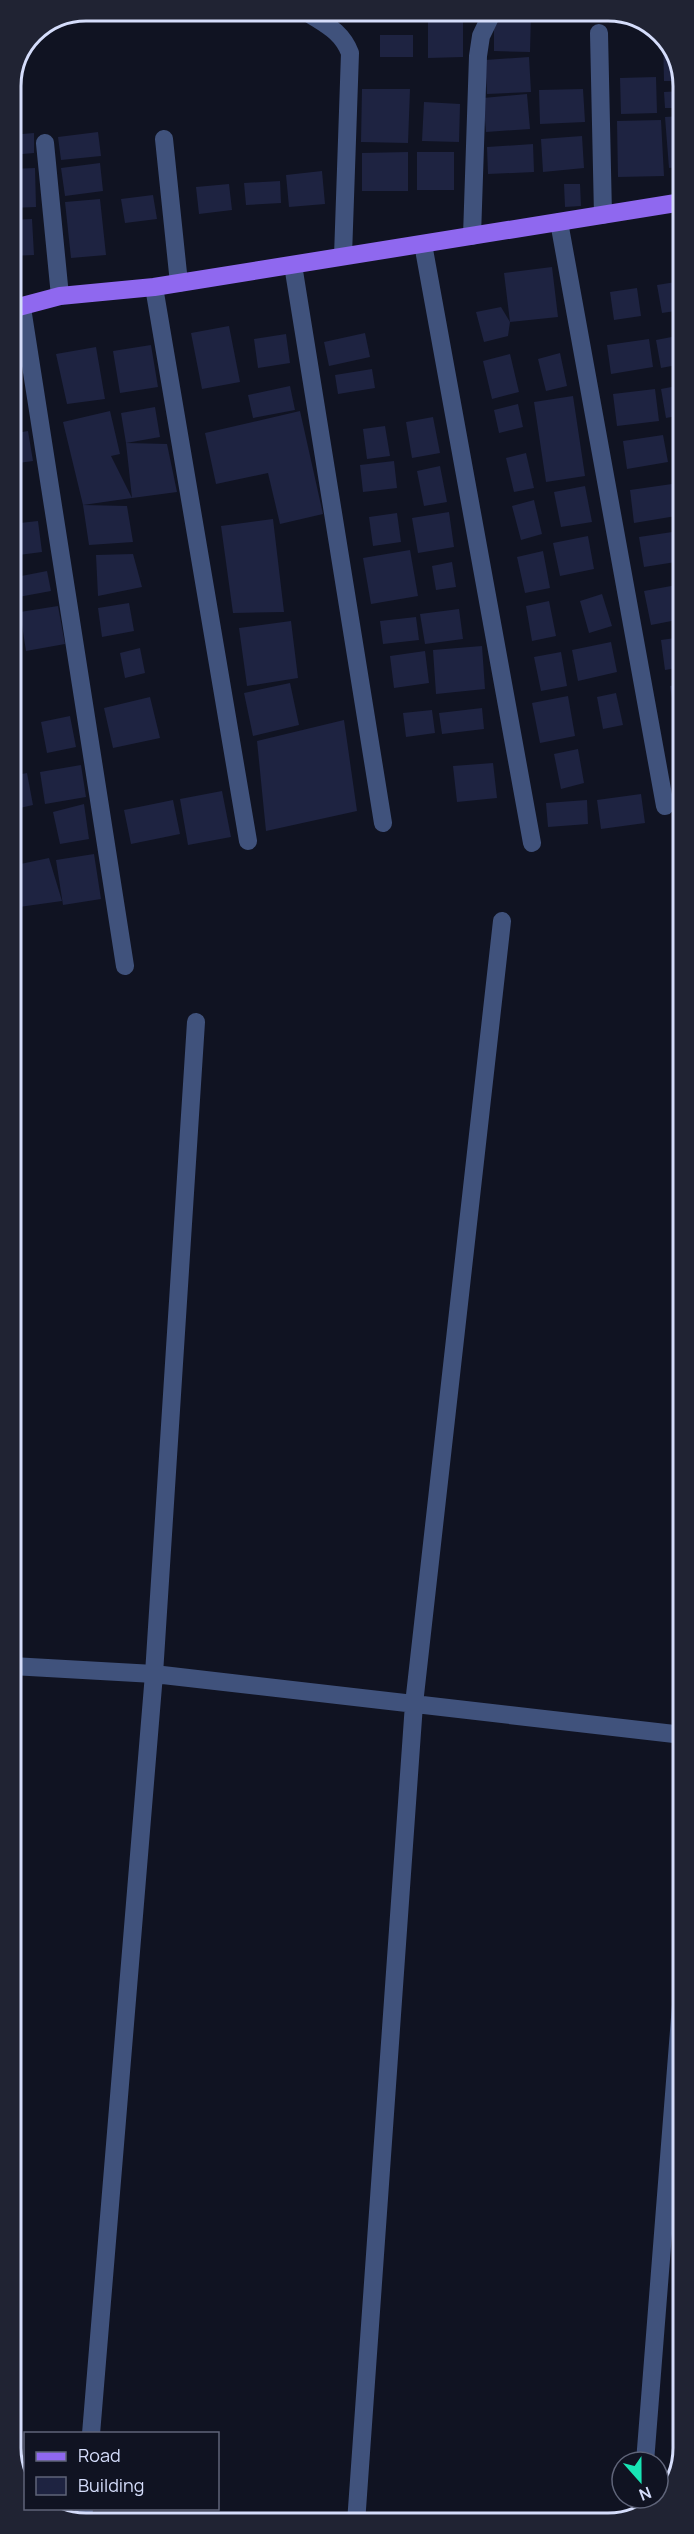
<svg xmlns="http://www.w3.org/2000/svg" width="694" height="2534" viewBox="0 0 694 2534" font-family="Manrope,sans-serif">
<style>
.building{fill:#1e2341}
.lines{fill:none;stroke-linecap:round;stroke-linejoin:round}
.minor{stroke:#40527c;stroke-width:18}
.major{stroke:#8f68ef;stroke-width:18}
.rim{fill:none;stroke:#d5ddfb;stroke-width:3}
</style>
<rect width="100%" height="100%" fill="#101322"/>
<path class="building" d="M428 11 463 14V57L428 58Z
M494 13 531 14 530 52 494 51Z
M380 35H413V57H380Z
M663 38 682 71V81H664Z
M529 57 531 92 487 94 485 60Z
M656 77 657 113 621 114 620 78Z
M362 89H410L408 143 361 142Z
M583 89 585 122 540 124 539 90Z
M682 91V108H665L664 92Z
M527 94 530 129 486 132 483 98Z
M424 102 460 104 459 142 422 141Z
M682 116V167L669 168 665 117Z
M661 120 664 176 618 177 617 121Z
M98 132 101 156 61 160 58 137Z
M34 133V153L11 155V135Z
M582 136 584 168 543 172 541 139Z
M533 144 534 172 488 174 487 147Z
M408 152V191H362V153Z
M417 152H454V190H417Z
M100 163 103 191 65 196 61 168Z
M35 168 36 207 11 208V169Z
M322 171 325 204 289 207 286 175Z
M280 181 281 203 246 205 244 183Z
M229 184 232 210 199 214 196 187Z
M564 184H580L581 206 565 207Z
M153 195 157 219 125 223 121 199Z
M100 199 106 255 71 258 65 202Z
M32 219 34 255 11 256V220Z
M552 267 558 317 510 322 504 273Z
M682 281V310L662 313 657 285Z
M637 288 641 316 614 320 610 292Z
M501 307 510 322 508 336 484 342 476 312Z
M229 326 240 382 202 389 191 333Z
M365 333 370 357 329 366 324 342Z
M286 334 290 363 258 368 254 339Z
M682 335V364L661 368 656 340Z
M649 339 653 367 611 374 607 345Z
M151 345 158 387 120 393 113 351Z
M96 347 105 399 67 404 56 354Z
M560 353 567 386 546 391 538 359Z
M510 354 519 392 492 399 483 361Z
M372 369 375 388 338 394 335 375Z
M682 385V415L666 418 661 389Z
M290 386 295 410 253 418 248 395Z
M655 389 659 421 617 426 613 394Z
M573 396 585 476 546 482 534 402Z
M518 404 523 427 499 433 494 410Z
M155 407 160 437 126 443 121 413Z
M110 411 120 454 111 456 132 498 83 505 63 422Z
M300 411 323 514 280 524 268 473 216 484 205 433Z
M433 417 440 453 412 458 406 422Z
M385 426 390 456 367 459 363 429Z
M28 431 33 461 11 464V434Z
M682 431V461L677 462 672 433Z
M663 435 668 462 627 469 623 441Z
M126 443 167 444 177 492 132 498Z
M526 453 534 488 514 492 506 458Z
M394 461 397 488 363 492 360 465Z
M440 466 447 502 424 506 417 471Z
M672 484 676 516 634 523 630 490Z
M585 486 592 522 561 527 554 492Z
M534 500 542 534 521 540 512 506Z
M83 505 127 506 133 542 89 545Z
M449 512 454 547 418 553 412 518Z
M397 513 401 542 373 546 369 517Z
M273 519 284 612 233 613 221 526Z
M38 521 42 552 11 556V524Z
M679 531 682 561 644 567 639 537Z
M588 536 594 569 560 576 553 543Z
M410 550 418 596 371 604 363 558Z
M543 551 550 588 525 593 517 557Z
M133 554 142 587 98 596 96 555Z
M452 562 456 587 436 590 432 566Z
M47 571 51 591 13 598 11 578Z
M682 584V619L651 625 644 591Z
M602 594 612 626 589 633 580 601Z
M549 601 556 636 532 641 526 606Z
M129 603 134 631 102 637 98 608Z
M58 606 65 644 26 651 20 612Z
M459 609 463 639 425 644 420 614Z
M416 617 419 640 383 644 380 621Z
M291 621 298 678 247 686 239 628Z
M11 632H13L20 675 11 677Z
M682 637V667L665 670 661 640Z
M611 642 617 672 578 681 572 650Z
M482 646 485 689 436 694 433 650Z
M140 648 145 673 125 678 120 653Z
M425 651 429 683 394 688 390 656Z
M561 652 567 686 541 691 534 657Z
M290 683 299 725 253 736 244 693Z
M682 684V710L674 711 670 686Z
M616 693 623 725 603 729 597 697Z
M568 696 575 736 540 743 532 703Z
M150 697 160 738 113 748 104 708Z
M482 708 484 729 442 734 439 713Z
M432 710 435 733 406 737 403 713Z
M70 716 76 747 47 753 41 722Z
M344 720 357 811 266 831 257 741Z
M682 733V761L677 762 673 735Z
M578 749 584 783 561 789 554 754Z
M493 763 497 798 457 802 453 766Z
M81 765 86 797 45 804 40 772Z
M27 773 33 805 11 810V776Z
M222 791 231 837 188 845 180 799Z
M641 794 645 823 601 829 597 800Z
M173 800 180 834 131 844 124 810Z
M587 800 588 824 548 827 546 803Z
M84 804 89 839 60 844 53 812Z
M94 854 101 899 63 905 56 860Z
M49 858 62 901 12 908 11 866Z"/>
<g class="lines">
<path class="minor" d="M305 11C324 24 341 30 350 53L343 256
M599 33 603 215
M164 139 179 283
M45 143 60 296
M559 222 665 806
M472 236 478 56 481 36 493 11
M423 244 532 843
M293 265 383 823
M154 287 248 841
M22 308 125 966
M12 1666 154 1674 683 1735
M91 2434 154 1674 196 1022
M645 2462 683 1980
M641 2512 642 2498
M83 2523 84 2508
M356 2523 414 1704 502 921"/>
<path class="major" d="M11 309 60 296 154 287 682 202"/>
</g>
<path d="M0 0H694V2534H0ZM86 21H608A65 65 0 0 1 673 86V2448A65 65 0 0 1 608 2513H86A65 65 0 0 1 21 2448V86A65 65 0 0 1 86 21Z" fill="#202333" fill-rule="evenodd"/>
<path class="rim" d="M86 21H608A65 65 0 0 1 673 86V2448A65 65 0 0 1 608 2513H86A65 65 0 0 1 21 2448V86A65 65 0 0 1 86 21Z"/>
<rect x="24" y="2432" width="195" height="78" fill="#101322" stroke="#5f6479" stroke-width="1.5"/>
<rect x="36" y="2452" width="30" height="9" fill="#8f68ef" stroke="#5f6479" stroke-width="1.5"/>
<text x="78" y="2462" font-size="18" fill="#d5ddfb">Road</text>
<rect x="36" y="2477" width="30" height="18" fill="#1e2341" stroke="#5f6479" stroke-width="1.5"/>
<text x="78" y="2492" font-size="18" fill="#d5ddfb">Building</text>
<g transform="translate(640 2480) rotate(159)"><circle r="28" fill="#101322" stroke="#5f6479" stroke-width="1.5"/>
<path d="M0-4.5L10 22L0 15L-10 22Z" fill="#18e4b4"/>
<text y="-9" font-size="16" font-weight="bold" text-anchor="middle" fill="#d5ddfb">N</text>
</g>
</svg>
